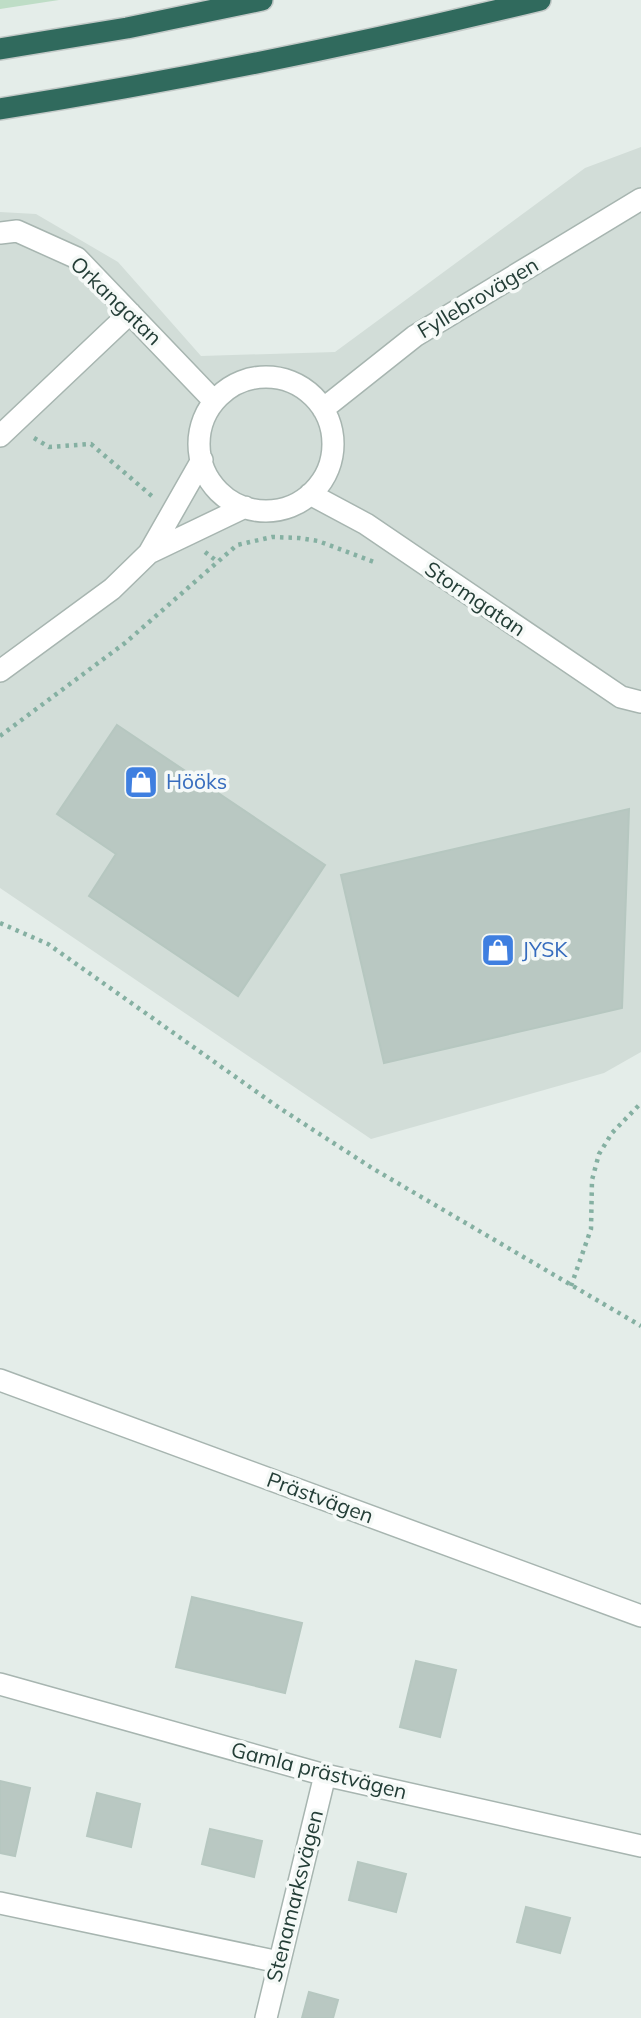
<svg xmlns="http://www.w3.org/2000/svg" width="641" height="2018" viewBox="0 0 641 2018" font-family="Mulish,sans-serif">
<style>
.built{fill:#d2ddd8}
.green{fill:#beddc6}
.building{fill:#b9c8c2;stroke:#b6c7c0;stroke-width:2}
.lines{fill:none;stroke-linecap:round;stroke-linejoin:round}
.minor-casing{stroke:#a7b5b0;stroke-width:24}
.highway-casing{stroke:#c2c9c7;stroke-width:24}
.path{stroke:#85b0a2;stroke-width:4.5;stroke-dasharray:3.5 5;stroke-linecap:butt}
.minor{stroke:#fff;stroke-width:21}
.highway{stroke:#306a5d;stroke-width:21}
.labels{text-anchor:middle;stroke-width:7;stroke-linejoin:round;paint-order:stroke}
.street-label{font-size:21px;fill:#243e37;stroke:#f5f9f7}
.shop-label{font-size:21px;fill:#366cbe;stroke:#f5f9f7;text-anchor:start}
</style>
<rect width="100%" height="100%" fill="#e4ede9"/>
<path class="built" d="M641 147V1052L604 1073 371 1139 0 888V212L36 214 118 262 201 356 335 352 585 168Z"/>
<path class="green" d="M0 0H59L0 9Z"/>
<path class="building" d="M117 725 325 865 238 996 89 896 116 854 57 814Z
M629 809 622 1008 384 1063 341 875Z
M192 1597 302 1623 285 1693 176 1667Z
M416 1661 456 1670 440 1737 400 1727Z
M0 1781 30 1788 15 1856 0 1853Z
M97 1793 140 1804 131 1847 87 1836Z
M210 1829 262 1841 254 1877 202 1864Z
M358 1862 406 1874 396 1912 349 1900Z
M526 1907 570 1918 560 1953 517 1942Z
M309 1992 338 2000 333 2018H302Z"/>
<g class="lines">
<g class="minor-casing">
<path id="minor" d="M0 233 17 231 77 258 214 401
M199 444a67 67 0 1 1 134 0a67 67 0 1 1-134 0Z
M323 409 415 336 641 199
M0 436 130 313
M310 494 366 524 621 697 641 702
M149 553 245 507
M0 671 112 589 149 553 202 460
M0 1380 641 1616
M0 1684 325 1775 641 1846
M0 1903 279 1962
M266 2018 325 1775"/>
</g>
<g class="highway-casing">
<path id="highway" d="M0 49 127 28 262 0
M0 109C181 80 361 44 540 0"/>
</g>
<path class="path" d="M34 438 49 447 91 444 153 497
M205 552 218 562
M0 736 125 643 237 545 272 537 299 538 318 541 374 562
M0 923 48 944 278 1107 372 1168 641 1326
M571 1286 591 1229 592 1180 599 1154 612 1133 641 1103"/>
<use href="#minor" class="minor"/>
<use href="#highway" class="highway"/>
</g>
<defs>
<g id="shop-square" transform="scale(1.75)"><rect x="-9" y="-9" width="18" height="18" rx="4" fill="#3f7fe0" stroke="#f5f9f7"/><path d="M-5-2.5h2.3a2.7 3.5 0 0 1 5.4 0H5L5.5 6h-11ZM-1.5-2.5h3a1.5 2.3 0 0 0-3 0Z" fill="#fff"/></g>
</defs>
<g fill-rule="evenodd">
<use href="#shop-square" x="141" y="782"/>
<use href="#shop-square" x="498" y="950"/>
</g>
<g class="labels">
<g class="street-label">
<text transform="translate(478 298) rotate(-31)" y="7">Fyllebrovägen</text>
<text transform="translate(116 301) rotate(44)" y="7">Orkangatan</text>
<text transform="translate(475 599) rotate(34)" y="7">Stormgatan</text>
<text transform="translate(320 1498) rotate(20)" y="7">Prästvägen</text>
<text transform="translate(319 1771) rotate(14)" y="7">Gamla prästvägen</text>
<text transform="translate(295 1896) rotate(-76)" y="7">Stenamarksvägen</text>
</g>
<g class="shop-label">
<text x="166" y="789">Hööks</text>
<text x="522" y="957">JYSK</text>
</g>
</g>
</svg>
